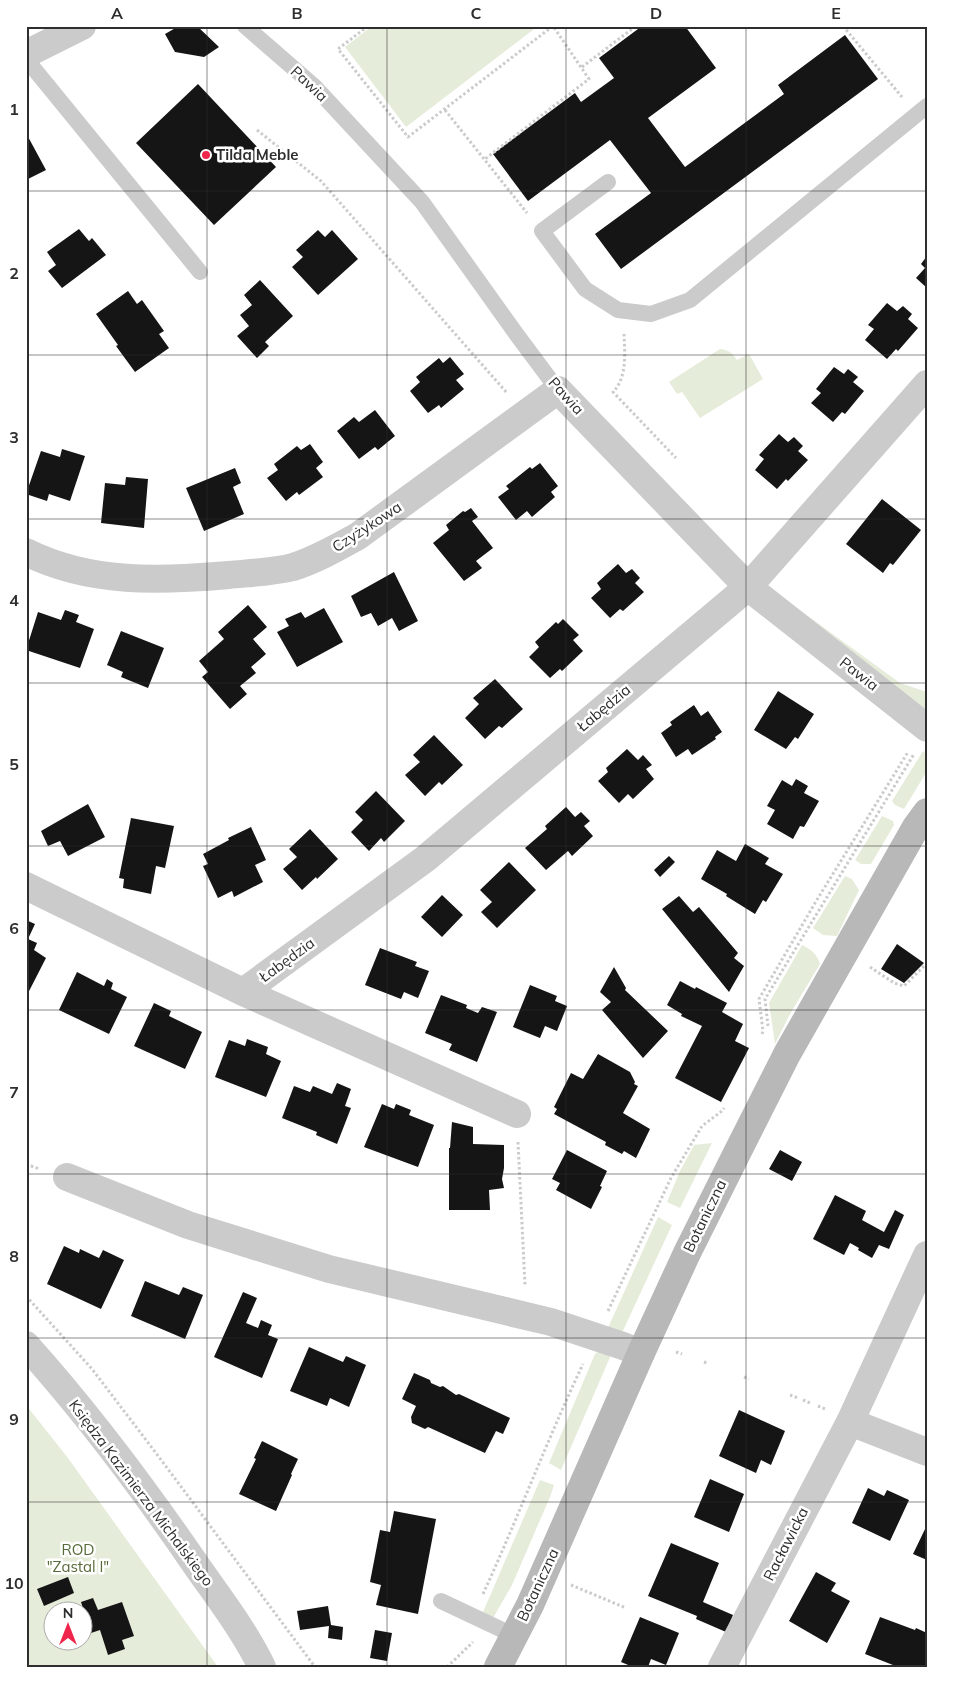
<svg xmlns="http://www.w3.org/2000/svg" width="953" height="1693" viewBox="0 0 953 1693" font-family="Mulish,sans-serif">
<style>
.green{fill:#e6ecda;fill-rule:evenodd}
.building{fill:#151515}
.lines{fill:none;stroke-linecap:round;stroke-linejoin:round}
.path{stroke:#cbcbcb;stroke-width:3;stroke-dasharray:2.5 2.5;stroke-linecap:butt}
.service{stroke:#cbcbcb;stroke-width:16}
.minor{stroke:#cbcbcb;stroke-width:28}
.tertiary{stroke:#cbcbcb;stroke-width:28}
.secondary{stroke:#b8b8b8;stroke-width:28}
.grid{fill:none;stroke:#2e2e2e;stroke-width:1;stroke-opacity:0.55}
.poi-dot{fill:#ef254c;stroke:#fff;stroke-width:2}
.labels{text-anchor:middle;stroke-width:5;stroke-linejoin:round;paint-order:stroke}
.street-label{font-size:15px;fill:#2e2e2e;stroke:#fff}
.poi-label{font-size:15px;font-weight:bold;fill:#2e2e2e;stroke:#fff;text-anchor:start}
.park-label{font-size:15px;fill:#566b39;stroke:#fff}
.neatline{fill:none;stroke:#2e2e2e;stroke-width:2}
.grid-label{font-size:16px;text-anchor:middle;font-weight:bold;fill:#2e2e2e}
</style>
<rect width="100%" height="100%" fill="#fff"/>
<path class="green" d="M372 26H538L406 127 345 47Z
M720 349C729 350 732 353 737 360L749 354 763 379 700 418 682 392 677 394 669 382Z
M779 595 900 683 927 692V710L782 603Z
M923 751 927 755V771L904 809 895 805 892 801Z
M882 816 893 821 894 825 871 864H861L855 860Z
M845 876 852 879 859 890 837 936 823 935 813 928Z
M802 945C812 950 817 954 820 964L790 1014 775 1044 769 1003Z
M712 1143 680 1208 667 1202 680 1171 694 1145Z
M658 1217 672 1225 621 1335 607 1330Z
M599 1351 611 1355 561 1470 549 1463 595 1354Z
M26 1405 68 1458 218 1667H26ZM52 1610H82V1640H52Z
M540 1480 554 1485 550 1497 512 1585 493 1618 483 1612Z"/>
<path class="building" d="M179 26H197L219 47 204 57 175 52 165 34Z
M642 26H685L716 68 648 118 685 167 784 94 778 85 845 35 878 79 621 269 595 234 651 193 610 140 528 201 493 154 575 93 581 102 614 78 599 58Z
M198 84 276 167 214 225 136 143Z
M26 133 46 170 26 180Z
M79 229 89 241 92 238 106 255 62 288 48 271 56 265 47 252Z
M318 230 325 237 332 230 358 259 318 295 292 267 303 257 296 250Z
M927 256V288L916 278 925 268 921 264Z
M260 280 293 316 265 342 269 346 257 358 237 336 249 326 240 315 252 305 244 295Z
M128 291 137 304 142 300 164 331 159 334 169 348 135 372 116 346 118 345 96 314Z
M887 303 897 311 903 306 912 314 908 319 918 328 898 351 896 349 887 359 865 340 874 329 868 325Z
M450 357 464 374 456 380 464 389 441 408 439 405 428 413 410 391 420 382 416 377 439 358 443 363Z
M834 367 844 374 848 369 858 377 853 382 864 391 845 414 842 412 833 422 811 403 821 393 816 389Z
M375 410 395 436 378 450 375 447 359 459 337 431 354 417 359 422Z
M779 434 788 442 794 437 803 446 798 451 808 460 788 481 786 479 777 489 755 470 764 459 759 455Z
M310 444 323 462 316 468 323 477 299 495 297 492 286 501 267 478 278 470 274 464 297 446 301 450Z
M62 449 85 456 70 501 49 494 47 501 26 494 41 451 60 457Z
M540 463 558 486 551 492 555 497 532 517 527 511 516 520 498 497 509 489 506 486 530 467 532 469Z
M235 468 241 483 233 487 244 514 204 531 186 488Z
M126 477 148 479 144 528 101 523 105 483 125 485Z
M882 499 921 530 893 565 890 563 883 573 846 544Z
M471 508 478 517 472 521 493 548 476 561 482 568 464 581 433 543 449 530 446 525 463 511 465 512Z
M618 564 626 573 632 569 640 578 635 583 644 592 623 611 620 609 610 618 591 598 601 589 597 583Z
M394 572 418 621 399 631 392 618 378 626 371 613 361 617 351 596Z
M248 605 267 627 253 639 266 654 251 667 256 673 240 686 247 694 230 709 202 677 208 672 199 661 224 639 218 632Z
M324 608 343 642 297 667 277 632 289 626 285 619 301 612 305 618Z
M65 610 79 615 76 622 94 629 80 668 26 650 38 612 61 620Z
M563 619 579 635 573 640 583 651 562 671 560 669 550 678 529 657 539 647 535 642 556 622 558 624Z
M121 631 164 648 148 688 121 677 123 672 107 665Z
M495 679 523 709 502 728 499 726 485 739 465 718 479 704 473 698Z
M778 691 814 714 798 739 795 737 786 749 754 730Z
M694 705 701 716 708 711 722 732 715 737 716 739 692 755 688 749 676 757 661 733 672 725 670 722Z
M434 735 463 765 442 785 439 782 425 796 405 775 420 762 413 755Z
M627 749 638 760 643 755 652 765 646 769 654 779 633 799 628 794 619 803 598 781 608 772 606 768Z
M796 779 808 786 804 793 819 801 804 827 800 826 793 839 767 824 775 810 767 806 782 780 792 786Z
M376 791 405 821 384 842 381 838 369 851 351 832 363 820 355 812Z
M88 804 105 837 68 856 60 841 48 846 41 831Z
M566 807 575 817 581 812 590 821 584 826 593 836 572 856 568 851 546 870 525 848 547 829 545 826Z
M131 818 174 826 165 868 156 866 151 894 123 888 124 879 119 878Z
M251 827 266 860 255 865 263 882 234 897 232 891 218 898 203 866 208 864 203 854 229 840 228 838Z
M310 829 338 859 317 879 316 877 302 890 283 869 297 857 289 849Z
M745 844 769 858 765 864 783 874 766 902 763 900 755 914 726 896 727 894 701 879 717 850 736 861Z
M669 856 675 862 660 877 654 870Z
M509 862 536 890 497 928 481 912 492 902 480 890Z
M442 895 463 915 442 937 421 917Z
M679 896 693 912 699 907 738 953 734 958 744 966 729 992 662 909Z
M26 920 35 924 28 939 37 943 34 950 46 958 26 997Z
M897 944 924 963 904 983 881 969Z
M380 948 417 962 415 966 429 971 418 998 404 992 401 999 365 985Z
M614 967 626 988 625 990 668 1031 643 1058 602 1010 611 1002 600 992Z
M77 972 104 986 107 979 113 983 111 989 127 997 109 1034 59 1010Z
M680 981 695 989 696 987 727 1003 722 1012 743 1024 735 1041 749 1048 721 1102 675 1078 702 1026 681 1016 682 1014 667 1005Z
M530 985 557 996 555 1001 567 1006 557 1031 545 1026 540 1038 513 1027Z
M441 995 467 1005 466 1008 478 1013 482 1007 497 1012 477 1062 449 1050 452 1044 425 1033Z
M154 1003 171 1011 169 1016 202 1032 185 1069 134 1046Z
M247 1039 268 1047 266 1054 281 1061 266 1097 215 1077 229 1040 245 1046Z
M598 1054 630 1072 635 1082 634 1084 638 1086 623 1113 650 1129 636 1158 624 1151 622 1154 605 1145 606 1142 554 1114 557 1109 554 1107 571 1073 583 1079Z
M337 1083 351 1089 345 1106 351 1108 337 1144 316 1135 317 1132 282 1118 294 1086 310 1092 313 1086 332 1094Z
M382 1104 394 1109 396 1104 411 1110 409 1115 434 1125 418 1167 364 1147Z
M452 1122 473 1127V1144L504 1145V1168L502 1179 504 1188 489 1190 490 1210H449V1148H450Z
M567 1150 607 1171 600 1186 602 1187 591 1209 556 1190 560 1183 552 1179Z
M780 1150 802 1162 792 1181 769 1169Z
M835 1195 866 1211 862 1220 884 1232 895 1210 904 1215 889 1249 879 1245 872 1258 858 1250 859 1248 850 1243 844 1255 813 1239Z
M64 1246 79 1253 80 1249 99 1258 103 1250 124 1260 101 1309 47 1284Z
M145 1281 179 1295 183 1287 203 1295 185 1339 131 1316Z
M243 1292 257 1298 246 1323 258 1328 261 1320 272 1325 268 1335 278 1339 262 1378 214 1357Z
M309 1347 343 1362 346 1356 366 1365 349 1407 330 1398 327 1406 290 1391Z
M414 1373 430 1380 431 1383 440 1387 443 1386 456 1395 459 1394 510 1418 503 1434 496 1431 485 1453 428 1427 425 1429 412 1423 411 1417 416 1406 402 1399Z
M739 1410 785 1431 771 1465 761 1460 756 1473 719 1456Z
M262 1441 298 1459 291 1474 292 1475 276 1511 239 1494 256 1459 254 1458Z
M710 1479 744 1494 729 1532 694 1517Z
M868 1488 884 1496 887 1490 909 1500 890 1541 852 1523Z
M394 1511 436 1519 418 1614 376 1605 381 1585 370 1582 380 1530 390 1532Z
M927 1525V1560L913 1554Z
M671 1543 719 1563 703 1602 733 1615 726 1632 696 1619 697 1616 648 1596Z
M816 1572 836 1583 831 1591 850 1601 827 1643 789 1621Z
M68 1577 74 1593 44 1606 37 1589Z
M93 1598 98 1610 122 1602 134 1636 122 1640 125 1649 108 1655 100 1630 91 1633 81 1602Z
M328 1606 331 1625 343 1627 342 1640 328 1638 329 1626 300 1630 297 1611Z
M640 1617 679 1633 666 1665 651 1659 648 1667H633L621 1662Z
M880 1617 915 1630 916 1628 927 1633V1661L924 1667H898L865 1654Z
M375 1630 392 1633 387 1661 370 1658Z"/>
<g class="lines">
<path class="path" d="M368 26 338 49 408 137 553 26 589 79 485 159
M843 26 902 97
M582 67 636 26
M445 110 527 213
M257 130 321 181 507 393
M624 334C625 353 627 378 613 392L676 458
M870 967 894 983 904 986 924 966 927 968
M768 1026 765 999 914 754
M762 1034 763 1031 759 999 815 903 908 752
M518 1142 525 1285
M26 1167 31 1166 40 1169
M26 1296 92 1369 159 1457 315 1667
M608 1311 671 1178 702 1126 722 1111 724 1108
M676 1352 682 1354
M704 1362 707 1363
M744 1377 749 1379
M790 1395 798 1398
M803 1400 810 1403
M818 1406 825 1409
M26 1475 28 1474
M571 1585 626 1608
M483 1594C518 1518 547 1440 583 1364
M447 1667 473 1642"/>
<path class="service" d="M245 26 314 86 422 202 517 335 558 390
M26 59 200 272
M608 182 542 231 585 289 618 310 651 314 690 300 927 106
M441 1601 513 1635"/>
<path class="minor" d="M26 54 82 26
M26 552C90 584 160 581 229 575 249 573 274 572 293 567 316 560 338 547 358 536L558 390 748 587 927 728
M26 886 243 992 517 1114
M243 992 425 859 748 587 927 384
M67 1177 188 1225 329 1269 551 1322 623 1346 641 1353
M850 1422 927 1452
M722 1667 850 1422 927 1255"/>
<path class="tertiary" d="M26 1345C88 1414 144 1489 196 1565 219 1598 244 1630 262 1667"/>
<path class="secondary" d="M498 1667 530 1605 641 1353 687 1253 735 1157 787 1054 916 827 927 812"/>
</g>
<path class="grid" d="M207 26V1667M387 26V1667M566 26V1667M746 26V1667M26 191H927M26 355H927M26 519H927M26 683H927M26 846H927M26 1010H927M26 1174H927M26 1338H927M26 1502H927"/>
<circle class="poi-dot" cx="206" cy="155" r="5"/>
<g class="labels">
<g class="street-label">
<text transform="translate(309 84) rotate(43)" y="5">Pawia</text>
<text transform="translate(566 396) rotate(48)" y="5">Pawia</text>
<text transform="translate(367 527) rotate(-33)" y="5">Czyżykowa</text>
<text transform="translate(859 674) rotate(38)" y="5">Pawia</text>
<text transform="translate(604 708) rotate(-40)" y="5">Łabędzia</text>
<text transform="translate(287 960) rotate(-36)" y="5">Łabędzia</text>
<text transform="translate(705 1216) rotate(-64)" y="5">Botaniczna</text>
<text transform="translate(141 1493) rotate(53)" y="5">Księdza Kazimierza Michalskiego</text>
<text transform="translate(786 1544) rotate(-63)" y="5">Racławicka</text>
<text transform="translate(538 1585) rotate(-65)" y="5">Botaniczna</text>
</g>
<g class="poi-label">
<text x="216" y="160">Tilda Meble</text>
</g>
<g class="park-label">
<text x="78" y="1555">ROD<tspan x="78" dy="17">"Zastal I"</tspan></text>
</g>
</g>
<rect width="953" height="1693" fill="none" stroke="#ffffff" stroke-width="55"/>
<g transform="translate(68 1626)"><circle r="24" fill="#ffffff" stroke="#ababab"/>
<path d="M0-4L9 19L0 12L-9 19Z" fill="#ef254c"/>
<text y="-8" font-size="14" font-weight="bold" text-anchor="middle" fill="#2e2e2e">N</text>
</g>
<rect x="28" y="28" width="898" height="1638" class="neatline"/>
<g class="grid-label">
<text x="117" y="19">A</text>
<text x="297" y="19">B</text>
<text x="476" y="19">C</text>
<text x="656" y="19">D</text>
<text x="836" y="19">E</text>
<text x="14" y="115">1</text>
<text x="14" y="279">2</text>
<text x="14" y="443">3</text>
<text x="14" y="606">4</text>
<text x="14" y="770">5</text>
<text x="14" y="934">6</text>
<text x="14" y="1098">7</text>
<text x="14" y="1262">8</text>
<text x="14" y="1425">9</text>
<text x="14" y="1589">10</text>
</g>
</svg>
